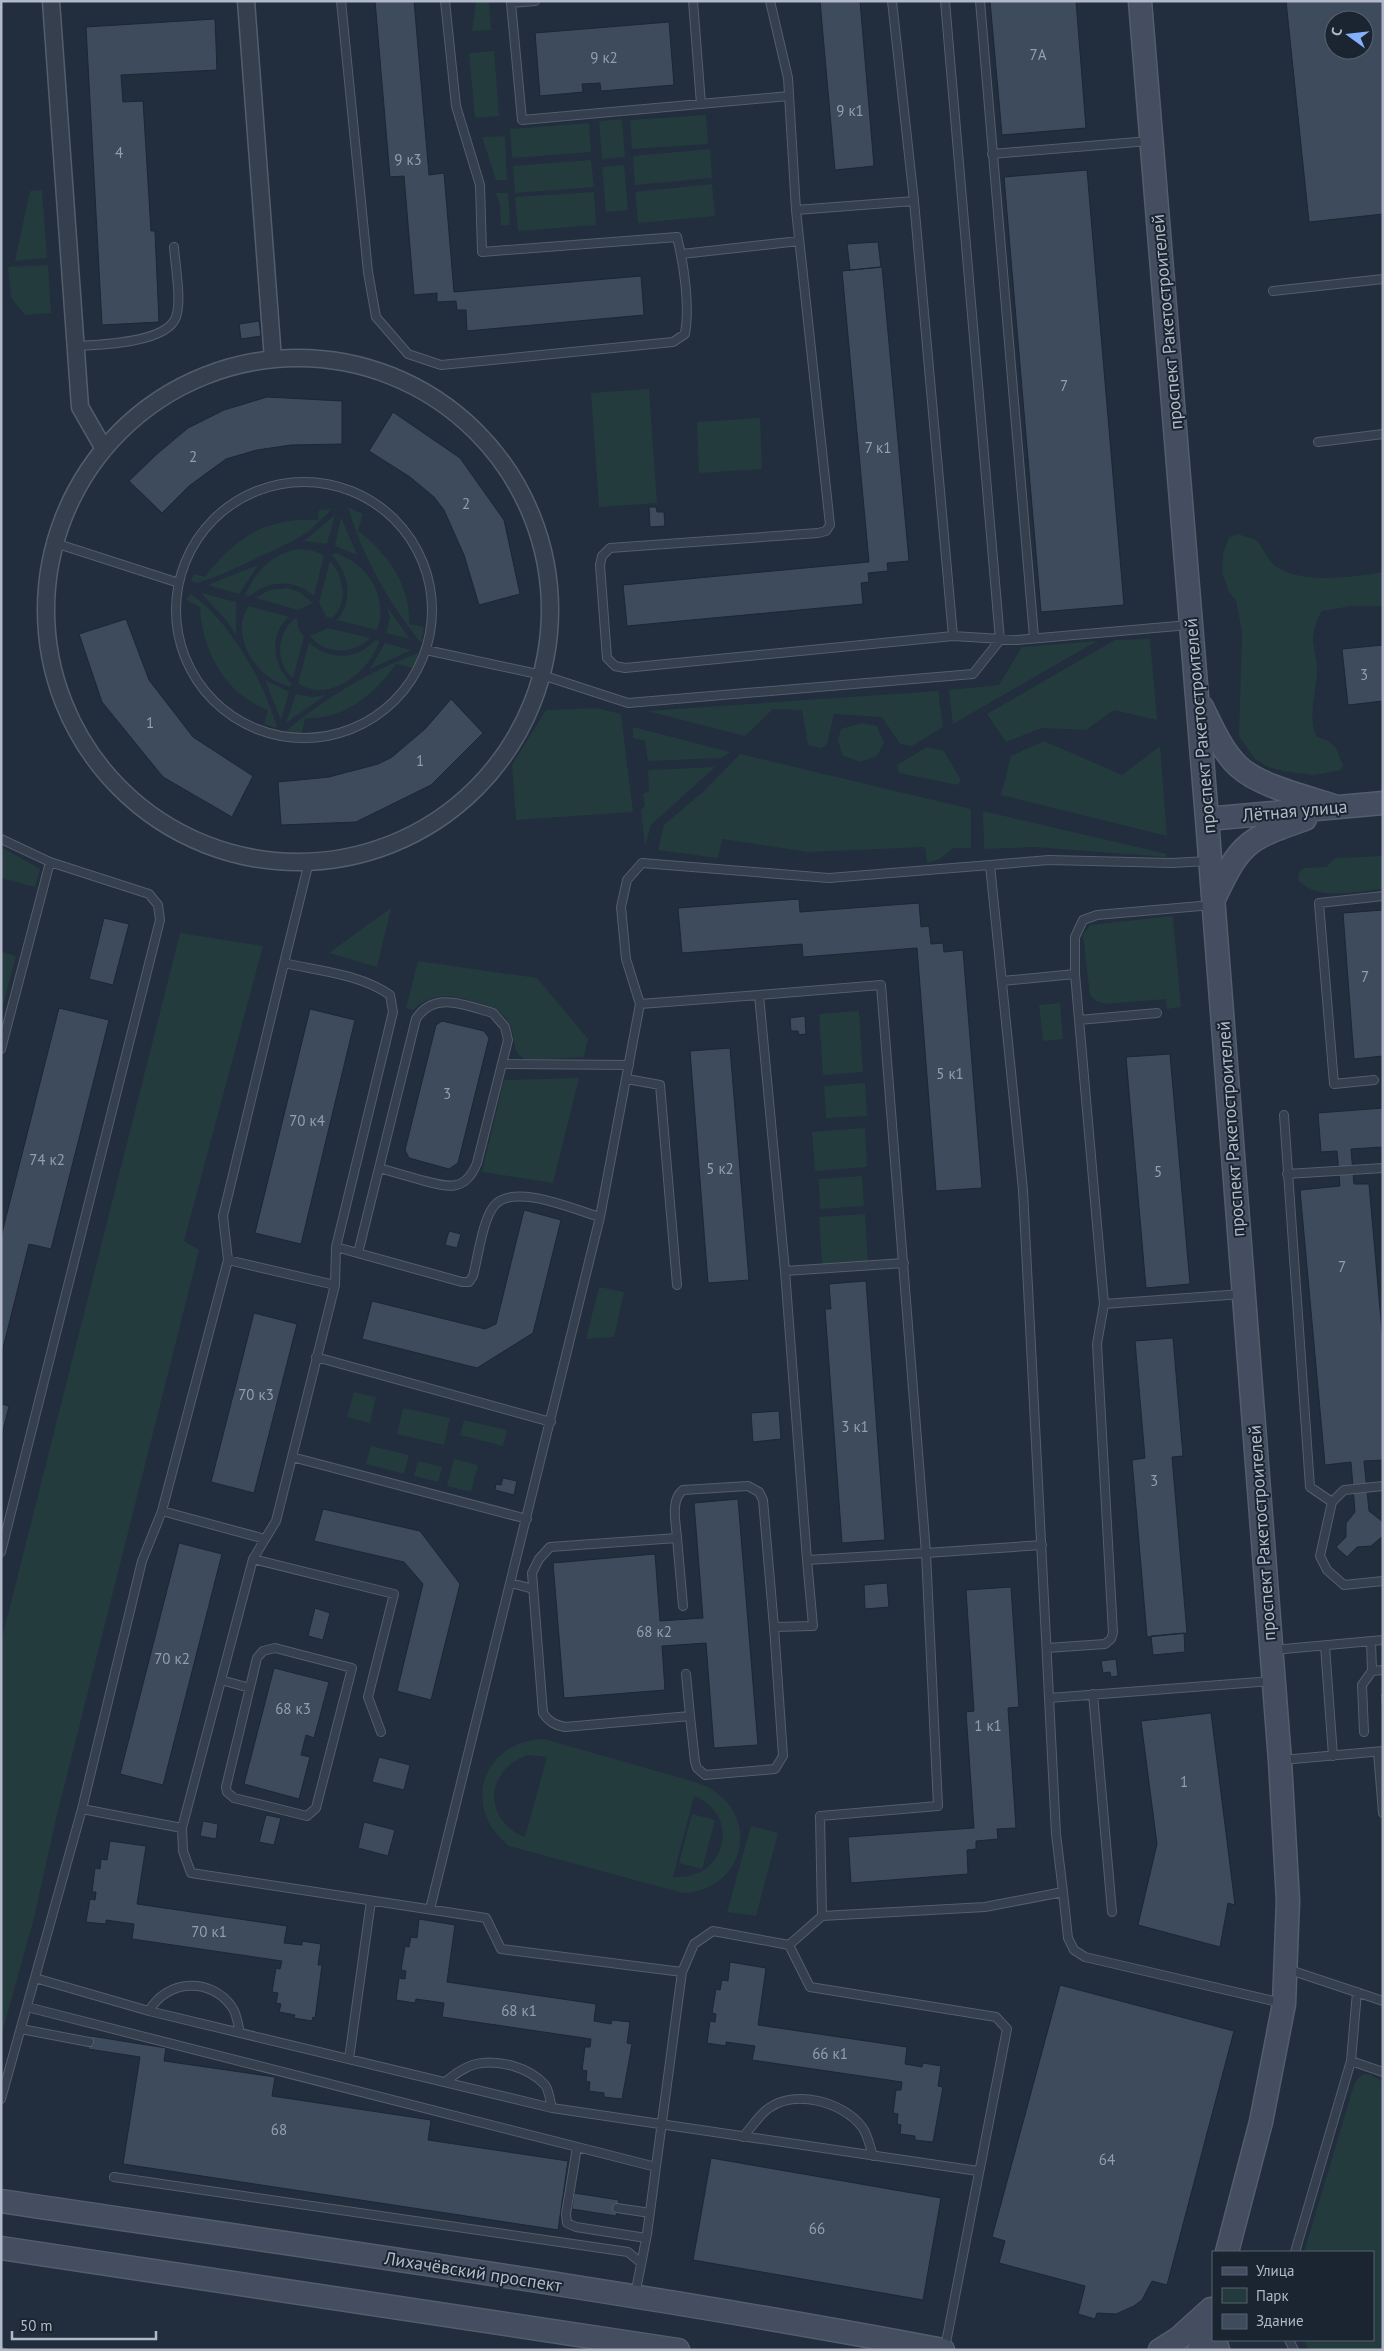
<svg xmlns="http://www.w3.org/2000/svg" width="1384" height="2351" viewBox="0 0 1384 2351" font-family="'PT Sans',sans-serif">
<style>
.green{fill:#243b3e;fill-rule:evenodd}
.building{fill:#3e4b5d;stroke:#1d2734;fill-rule:evenodd}
.lines{fill:none;stroke-linecap:round;stroke-linejoin:round}
.lane-casing{stroke:#545d6b;stroke-width:10}
.street-casing{stroke:#545d6b;stroke-width:19}
.secondary-casing{stroke:#545d6b;stroke-width:25}
.lane{stroke:#363f4d;stroke-width:8}
.street{stroke:#363f4d;stroke-width:16}
.secondary{stroke:#444e60;stroke-width:22}
.labels{text-anchor:middle;stroke-width:4;stroke-linejoin:round;paint-order:stroke}
.number-label{font-size:15px;fill:#959eae}
.street-label{font-size:18px;fill:#b2bac9;stroke:#1b2532}
</style>
<rect width="100%" height="100%" fill="#222d3d"/>
<path class="green" d="M476 1H489L491 30 472 31Z
M494 51 499 116 475 118 469 53Z
M706 115 708 144 632 149 630 120Z
M622 119 625 157 602 159 599 121Z
M589 123 591 152 512 158 510 129Z
M505 136 507 180H496L482 137Z
M710 149 712 178 635 185 633 156Z
M591 160 594 187 515 193 513 166Z
M624 165 628 210 606 212 602 167Z
M712 184 715 216 638 223 635 192Z
M42 190 47 258 15 261 30 191Z
M594 192 596 225 518 231 515 197Z
M495 193H508L510 225H501L500 204Z
M48 265 51 313 25 315 11 298 8 267Z
M649 389 657 503 599 507 591 393Z
M760 418 762 469 699 473 697 422Z
M348 507 363 514 358 531C387 553 411 585 409 624L424 627 421 643C389 603 362 556 348 507Z
M332 509 308 532 289 543 227 572 198 583 191 581 194 574 205 577C235 537 267 517 318 520L319 510Z
M335 515 327 544 304 541Z
M341 517 357 555 335 546Z
M1238 534 1256 540C1263 547 1267 559 1274 565 1298 585 1354 577 1383 572V606H1351L1322 611C1317 619 1313 631 1313 641 1314 650 1317 659 1317 668 1318 689 1306 718 1317 737 1336 742 1336 748 1343 765L1341 770 1314 775 1283 771 1268 767 1255 759 1239 736 1242 632 1236 600 1229 592 1222 573 1223 554 1229 537Z
M299 549 311 550 324 555 314 596C295 579 269 580 250 596L245 595C256 571 272 553 299 549Z
M335 553C368 564 389 596 377 630L337 620C354 600 349 573 332 555Z
M330 561C344 576 349 602 332 618L326 617 319 602Z
M258 565 239 594 208 585Z
M288 588 299 592 313 603 298 610 256 598 269 590Z
M201 593 236 602V635L227 621Z
M191 594C230 621 265 683 277 728L264 724 268 710C225 694 202 651 200 607L188 601 187 598Z
M249 606 289 617C268 634 273 667 292 684L290 687C283 684 275 682 269 677 248 663 232 628 249 606Z
M387 607 410 639 386 633 390 618Z
M295 619H297L298 628 304 637 293 678C275 664 276 632 295 619Z
M328 628 370 638C354 655 325 655 310 636Z
M1150 639 1157 720 1114 710 1086 730 1042 728 1006 742 987 714 1115 640Z
M375 640 379 641C371 671 328 705 298 683L309 643C329 660 357 661 375 640Z
M1097 641 953 724 949 690 999 685 1022 647Z
M385 643 411 650 370 669Z
M419 653 414 668 396 664C375 694 344 720 305 718L302 734 286 731C325 698 371 670 419 653Z
M265 680 289 692 281 720Z
M938 691 943 727 912 746 900 744 882 717 834 714 827 744 821 748 808 745 802 710 773 709 745 736 647 711Z
M296 694 312 697 326 695 286 723Z
M597 708 621 714 633 812 516 820 512 765 546 710Z
M862 723 877 726 884 743 877 756 860 762 842 755 838 739 841 729Z
M633 727 730 752 722 758 648 761 645 741 633 738Z
M1044 741 1122 775 1160 746 1167 836 1001 795 1011 756Z
M927 747 944 751 961 780 958 785 899 773 897 765Z
M740 754 971 809V848H954L938 860 927 863 925 847 808 852 722 839 718 858 658 850 664 825 706 789Z
M715 767 651 825 645 846 641 810 645 806 643 794 649 791 648 770Z
M983 811 1167 854 1166 857 1035 847 984 849Z
M1 847 40 869 35 887 1 878Z
M1383 856V889C1358 891 1317 902 1298 880L1299 872 1304 868 1326 867 1335 858Z
M391 908 377 967 329 953Z
M1173 916 1181 1007 1167 1009 1166 999 1105 1004 1096 1001 1090 995 1083 935 1090 925Z
M180 933 263 946 184 1241 199 1250 56 1819 34 1918 1 2037V1642Z
M1 952 16 956 1 1013Z
M418 961 537 978 588 1039 584 1057 526 1060C511 1053 516 1040 511 1028 508 1019 502 1014 495 1008 465 1000 439 985 413 1010L406 1008Z
M1060 1003 1063 1039 1043 1041 1039 1005Z
M859 1011 863 1072 823 1075 819 1014Z
M579 1078 553 1183 482 1172 504 1080Z
M865 1083 867 1116 826 1118 824 1086Z
M865 1128 867 1167 815 1171 812 1132Z
M862 1176 864 1206 820 1209 819 1179Z
M865 1214 868 1261 822 1264 819 1217Z
M599 1287 624 1292 614 1337 586 1339Z
M354 1392 376 1397 370 1423 347 1417Z
M403 1408 450 1418 444 1445 397 1434Z
M464 1420 507 1430 503 1446 460 1435Z
M371 1446 409 1455 404 1474 366 1464Z
M454 1459 478 1465 471 1492 447 1486Z
M418 1461 442 1467 438 1482 414 1476Z
M544 1739 695 1782C762 1803 752 1889 683 1893L509 1846C460 1808 482 1741 544 1739ZM528 1755 547 1757 525 1837C482 1820 485 1769 528 1755ZM694 1796C743 1816 725 1881 673 1877Z
M692 1814 715 1820 702 1869 679 1863Z
M751 1826 778 1833 756 1916 727 1912Z
M1364 2074 1371 2075 1383 2082V2350H1309L1304 2340H1373V2252H1304L1354 2085 1359 2077Z"/>
<path class="building" d="M375 1H414L429 175 444 173 454 292 641 276 644 315 467 331 466 310H457L456 301 437 302V293L414 295 404 176 390 177Z
M820 1H860L874 166 835 170Z
M990 1H1076L1086 128 1002 135Z
M1286 1H1383V214L1309 222ZM1334 20H1364V50H1334Z
M215 19 217 70 121 75 123 102 143 101 151 231H155L159 322 102 325 86 27Z
M669 22 674 85 601 91 600 83 582 84 583 92 540 96 535 33Z
M1087 170 1124 605 1041 612 1004 177Z
M878 242 881 267 850 270 847 244Z
M882 267 909 561 887 563 888 571 868 573 869 582 861 583 863 604 627 626 623 585 869 562 842 271Z
M259 321 261 336 241 339 239 324Z
M267 397 342 401V444L291 445 257 450 226 459 189 486 162 513 129 481 157 454 188 428 224 410Z
M393 412 460 458 504 520 520 594 479 605 464 555 444 510 434 497 410 477 369 451Z
M649 507H656L657 512H664L665 526 650 527Z
M126 619 149 680 193 737 253 776 232 817 163 777 102 702 79 634Z
M1383 645V701L1348 705 1342 649Z
M451 699 483 733 431 785 356 822 281 825 278 782 329 777 378 764 392 757 425 729Z
M799 899 800 912 919 903 921 927 929 926 931 944 943 943 944 952 963 950 982 1188 936 1191 917 948 803 957 802 944 682 953 678 908Z
M1383 910V1056L1354 1059 1343 913Z
M104 918 129 924 113 985 89 979Z
M59 1008 109 1020 51 1249 29 1244 1 1356V1237Z
M310 1009 355 1020 301 1244 255 1233Z
M805 1016 806 1034 799 1035 798 1031H791L790 1018Z
M442 1021 484 1031 489 1038 458 1163 449 1169 409 1158 405 1150 436 1025Z
M730 1048 749 1280 708 1283 690 1051Z
M1170 1054 1190 1284 1146 1288 1126 1057Z
M1383 1108V1147L1351 1149 1354 1184H1369L1383 1343V1460L1364 1461 1369 1511 1383 1522V1536L1371 1546 1357 1547 1347 1557 1336 1547 1346 1537V1523L1355 1512 1351 1462 1325 1465 1300 1190 1340 1186 1337 1151 1321 1152 1318 1113Z
M524 1210 561 1220 533 1333 477 1368 362 1339 372 1301 485 1329 496 1324Z
M449 1231 461 1234 457 1248 445 1245Z
M866 1281 885 1540 842 1543 825 1309H831L829 1284Z
M254 1313 297 1324 254 1493 211 1482Z
M1173 1338 1183 1456 1172 1457 1187 1633 1147 1637 1132 1460 1145 1458 1135 1341Z
M1 1404 9 1406 1 1439Z
M779 1411 781 1439 753 1442 751 1413Z
M503 1478 517 1481 514 1495 495 1490 496 1484 501 1485Z
M738 1499 758 1745 714 1748 706 1643 662 1646 665 1690 564 1698 553 1563 655 1554 660 1621 703 1618 694 1503Z
M323 1509 420 1531 460 1584 431 1700 397 1691 423 1584 404 1562 314 1541Z
M179 1543 222 1554 163 1785 120 1774Z
M887 1583 889 1607 865 1609 864 1585Z
M1011 1587 1019 1707 1008 1708 1016 1828 997 1829 998 1839 976 1841V1849L967 1850 968 1874 851 1883 848 1837 974 1828 966 1712 974 1711 966 1590Z
M315 1608 330 1613 323 1640 308 1636Z
M1184 1633 1185 1652 1153 1655 1151 1636Z
M1116 1659 1118 1676 1111 1677 1110 1672 1103 1673 1101 1661Z
M274 1668 329 1682 314 1738 306 1735 301 1755 310 1757 299 1799 244 1784Z
M1383 1693V1728L1380 1694Z
M1211 1713 1235 1905 1228 1903 1220 1947 1138 1925 1157 1844 1141 1721Z
M379 1757 410 1765 404 1790 372 1782Z
M266 1815 281 1818 274 1845 259 1842Z
M203 1821 218 1824 216 1839 200 1836Z
M364 1822 395 1830 388 1856 358 1848Z
M110 1841 146 1846 137 1904 287 1926 284 1943 302 1945V1941L321 1944 318 1965H322L315 2018 313 2017 312 2021 294 2018 295 2015 279 2012 281 2004 276 2003 278 1993 272 1992 276 1968 280 1969 282 1961 132 1939 134 1924 106 1920V1924L86 1922 90 1899 95 1900 96 1892H92L95 1868 100 1869 101 1859 107 1860Z
M419 1919 455 1925 447 1982 596 2004 594 2021 611 2024 612 2020 630 2022 627 2043 632 2044 622 2099 604 2097V2093L589 2091 590 2082 586 2081 587 2071 582 2070 585 2047H590L591 2039 442 2017 444 2003 416 1999 415 2003 396 2000 399 1978 405 1979 406 1971 401 1970 405 1946 409 1947 411 1937 417 1938Z
M730 1962 766 1968 758 2025 907 2047 905 2064 922 2067 923 2063 941 2066 938 2086 943 2087 933 2142 915 2140V2136L900 2134 901 2125 897 2124 898 2114 893 2113 896 2090H901L902 2082 752 2060 755 2046 726 2042V2046L707 2043 710 2021 715 2022 716 2014 712 2013 716 1989 720 1990 722 1980 728 1981Z
M1060 1985 1234 2031 1167 2285 1152 2281 1142 2300 1134 2306 1116 2314 1097 2313 1095 2319 1078 2314 1085 2286 999 2263 1005 2241 992 2237Z
M91 2036 166 2048 164 2061 275 2077 272 2096 431 2120 428 2140 568 2161 558 2230 123 2164 140 2057 88 2049Z
M711 2158 941 2198 923 2300 693 2260Z
M574 2193 619 2200 616 2216 572 2209Z
M1 2346 16 2350H1Z"/>
<g class="lines">
<g class="lane-casing">
<path id="lane" d="M341 1 368 272 376 317 408 354 441 365 673 342 685 334C690 306 684 265 677 237L482 252 480 185 456 106 445 1
M535 1 511 3 522 120 789 96
M693 1 701 104
M770 1 788 78 796 210 830 525 826 531 818 533 610 548 602 556 600 565 607 658 615 666 625 668 933 638 953 636 1017 640 1189 625
M892 1 914 201 953 636
M980 1 1034 637
M992 154 1149 141
M796 210 914 201
M682 254 799 241
M1273 291 1383 279
M76 346C100 345 167 343 176 317 182 300 175 265 174 247
M1318 442 1383 434
M176 610a128 128 0 1 1 256 0a128 128 0 1 1-256 0Z
M55 543 179 583
M426 650 542 675 628 703 973 674 1000 640 945 1
M1 839 50 862 149 894 158 905 160 920 1 1552
M990 865 1049 860 1172 863 1208 861
M1212 905 1097 915 1083 920 1075 937V974L1104 1304 1242 1294
M284 963 309 862
M1002 981 1075 974
M640 1004 759 995 785 1271 807 1560 926 1553 881 985 759 995
M1079 1020 1157 1013
M1 1049 50 862
M502 1064 629 1065
M627 1079 660 1085 677 1285
M1374 1080 1334 1084 1319 903 1383 896
M1284 1115 1310 1487 1332 1502
M1287 1174 1383 1168
M336 1247 462 1282H469L473 1276C478 1258 482 1221 494 1206 513 1182 575 1210 600 1217
M358 1253 416 1019C434 990 467 1006 493 1013L505 1027 508 1040 477 1163C465 1193 447 1187 421 1180 407 1176 393 1172 379 1168
M228 1260 335 1285
M785 1271 904 1263
M316 1357 551 1422
M292 1457 527 1519
M1383 1486 1344 1490 1332 1502 1320 1556 1327 1570 1344 1585 1383 1581
M162 1511 265 1539
M677 1538 683 1606
M253 1559 394 1594 368 1697 381 1732
M511 1583 533 1589
M774 1627 763 1500 759 1492 748 1486 683 1490C670 1500 676 1523 677 1538L550 1547 539 1559 532 1573 543 1713C549 1722 555 1725 565 1727L690 1716 695 1762 697 1768 705 1775 775 1769 783 1756 774 1627 813 1626 807 1560
M1371 1641 1372 1671 1383 1670
M1325 1646 1333 1756
M275 1648 352 1668 316 1808 307 1816 234 1798 227 1792 226 1787 257 1658 263 1651Z
M1047 1648 1105 1644 1111 1639 1113 1633 1097 1344 1104 1304
M1273 1650 1383 1640
M686 1674 690 1716
M221 1680 250 1688
M1093 1694 1112 1912
M1049 1698 1272 1681
M1364 1732 1362 1685 1372 1671
M1378 1752 1383 1813
M1282 1760 1383 1751
M82 1809 142 1561 162 1511 228 1260 223 1216 284 963C319 971 360 974 390 995L393 1012 336 1247 335 1285 276 1521 253 1559 182 1828
M1063 1892 1068 1938 1074 1950 1085 1957 1282 2003
M430 1909 600 1217 640 1004 626 959 621 907 627 880 642 863 829 878 990 865 1023 1190 1056 1834 1063 1892 985 1907 822 1916
M789 1945 822 1916 820 1816 938 1806 926 1553 1042 1545
M1287 1969 1383 2001
M35 1978 149 2011 552 2108 978 2171
M27 2007 656 2167
M149 2011C167 1979 211 1977 232 2007 237 2014 238 2025 240 2033
M21 2029 89 2042
M349 2059 371 1901
M1351 2061 1383 2072
M445 2082C454 2075 464 2067 476 2064 498 2059 529 2067 545 2085 549 2090 550 2101 552 2108
M1 2099 82 1809 182 1828 183 1851 191 1873 486 1918 501 1949 682 1972
M743 2137C751 2128 759 2115 769 2108 796 2089 843 2102 862 2127 868 2135 870 2147 873 2156
M577 2147 566 2214 567 2223 576 2227 646 2238
M114 2177 628 2252 641 2263
M617 2208 650 2213
M1295 2252 1351 2061 1357 1992
M635 2295 647 2234 682 1972 694 1944 713 1931 789 1945 810 1987 996 2017 1007 2029 945 2348
M1289 2340 1294 2350"/>
</g>
<g class="street-casing">
<path id="street" d="M51 1 80 407 104 449
M246 1 273 359
M46 610a252 252 0 1 1 504 0a252 252 0 1 1-504 0Z"/>
</g>
<g class="secondary-casing">
<path id="secondary" d="M1140 1 1207 819 1280 1761 1288 1901 1284 2004 1261 2122 1227 2252
M1202 707C1212 727 1222 751 1238 766 1260 787 1308 797 1337 807
M1207 819 1383 803
M1214 899C1240 843 1247 839 1305 819
M1 2201C315 2248 631 2291 943 2350
M1 2248 678 2350
M1215 2340 1218 2350
M1160 2350 1179 2338 1211 2309
M1199 2350 1211 2309"/>
</g>
<use href="#lane" class="lane"/>
<use href="#street" class="street"/>
<use href="#secondary" class="secondary"/>
</g>
<g class="labels">
<g class="number-label">
<text x="1038" y="60">7А</text>
<text x="604" y="63">9 к2</text>
<text x="850" y="116">9 к1</text>
<text x="119" y="158">4</text>
<text x="408" y="165">9 к3</text>
<text x="1064" y="391">7</text>
<text x="878" y="453">7 к1</text>
<text x="193" y="462">2</text>
<text x="466" y="509">2</text>
<text x="1364" y="680">3</text>
<text x="150" y="728">1</text>
<text x="420" y="766">1</text>
<text x="1365" y="982">7</text>
<text x="950" y="1079">5 к1</text>
<text x="447" y="1099">3</text>
<text x="307" y="1126">70 к4</text>
<text x="47" y="1165">74 к2</text>
<text x="720" y="1174">5 к2</text>
<text x="1158" y="1177">5</text>
<text x="1342" y="1272">7</text>
<text x="256" y="1400">70 к3</text>
<text x="855" y="1432">3 к1</text>
<text x="1154" y="1486">3</text>
<text x="654" y="1637">68 к2</text>
<text x="172" y="1664">70 к2</text>
<text x="293" y="1714">68 к3</text>
<text x="988" y="1731">1 к1</text>
<text x="1184" y="1787">1</text>
<text x="209" y="1937">70 к1</text>
<text x="519" y="2016">68 к1</text>
<text x="830" y="2059">66 к1</text>
<text x="279" y="2135">68</text>
<text x="1107" y="2165">64</text>
<text x="817" y="2234">66</text>
</g>
<g class="street-label">
<text transform="translate(1167 322) rotate(-95)" y="6">проспект Ракетостроителей</text>
<text transform="translate(1200 726) rotate(-95)" y="6">проспект Ракетостроителей</text>
<text transform="translate(1295 811) rotate(-5)" y="6">Лётная улица</text>
<text transform="translate(1231 1129) rotate(-94)" y="6">проспект Ракетостроителей</text>
<text transform="translate(1262 1533) rotate(-94)" y="6">проспект Ракетостроителей</text>
<text transform="translate(473 2272) rotate(9)" y="6">Лихачёвский проспект</text>
</g>
</g>
<rect width="1384" height="2351" fill="none" stroke="#b2bac9" stroke-width="5"/>
<rect x="1212" y="2251" width="162" height="90" fill="#1b2532" stroke="#57616e"/>
<rect x="1222" y="2267" width="25" height="8" fill="#444e60" stroke="#57616e"/>
<text x="1256" y="2276" font-size="15" fill="#b2bac9">Улица</text>
<rect x="1222" y="2288" width="25" height="15" fill="#243b3e" stroke="#57616e"/>
<text x="1256" y="2301" font-size="15" fill="#b2bac9">Парк</text>
<rect x="1222" y="2314" width="25" height="15" fill="#3e4b5d" stroke="#57616e"/>
<text x="1256" y="2326" font-size="15" fill="#b2bac9">Здание</text>
<g transform="translate(1349 35) rotate(285)"><circle r="24" fill="#1b2532" stroke="#57616e"/>
<path d="M0-4L9 19L0 12L-9 19Z" fill="#83b1fc"/>
<text y="-8" font-size="14" font-weight="bold" text-anchor="middle" fill="#b2bac9">С</text>
</g>
<path d="M12 2331v8h144v-8" fill="none" stroke="#b2bac9" stroke-width="2.5"/>
<text x="20" y="2331" font-size="15" fill="#b2bac9" stroke="#1b2532" stroke-width="4" paint-order="stroke">50 m</text>
</svg>
